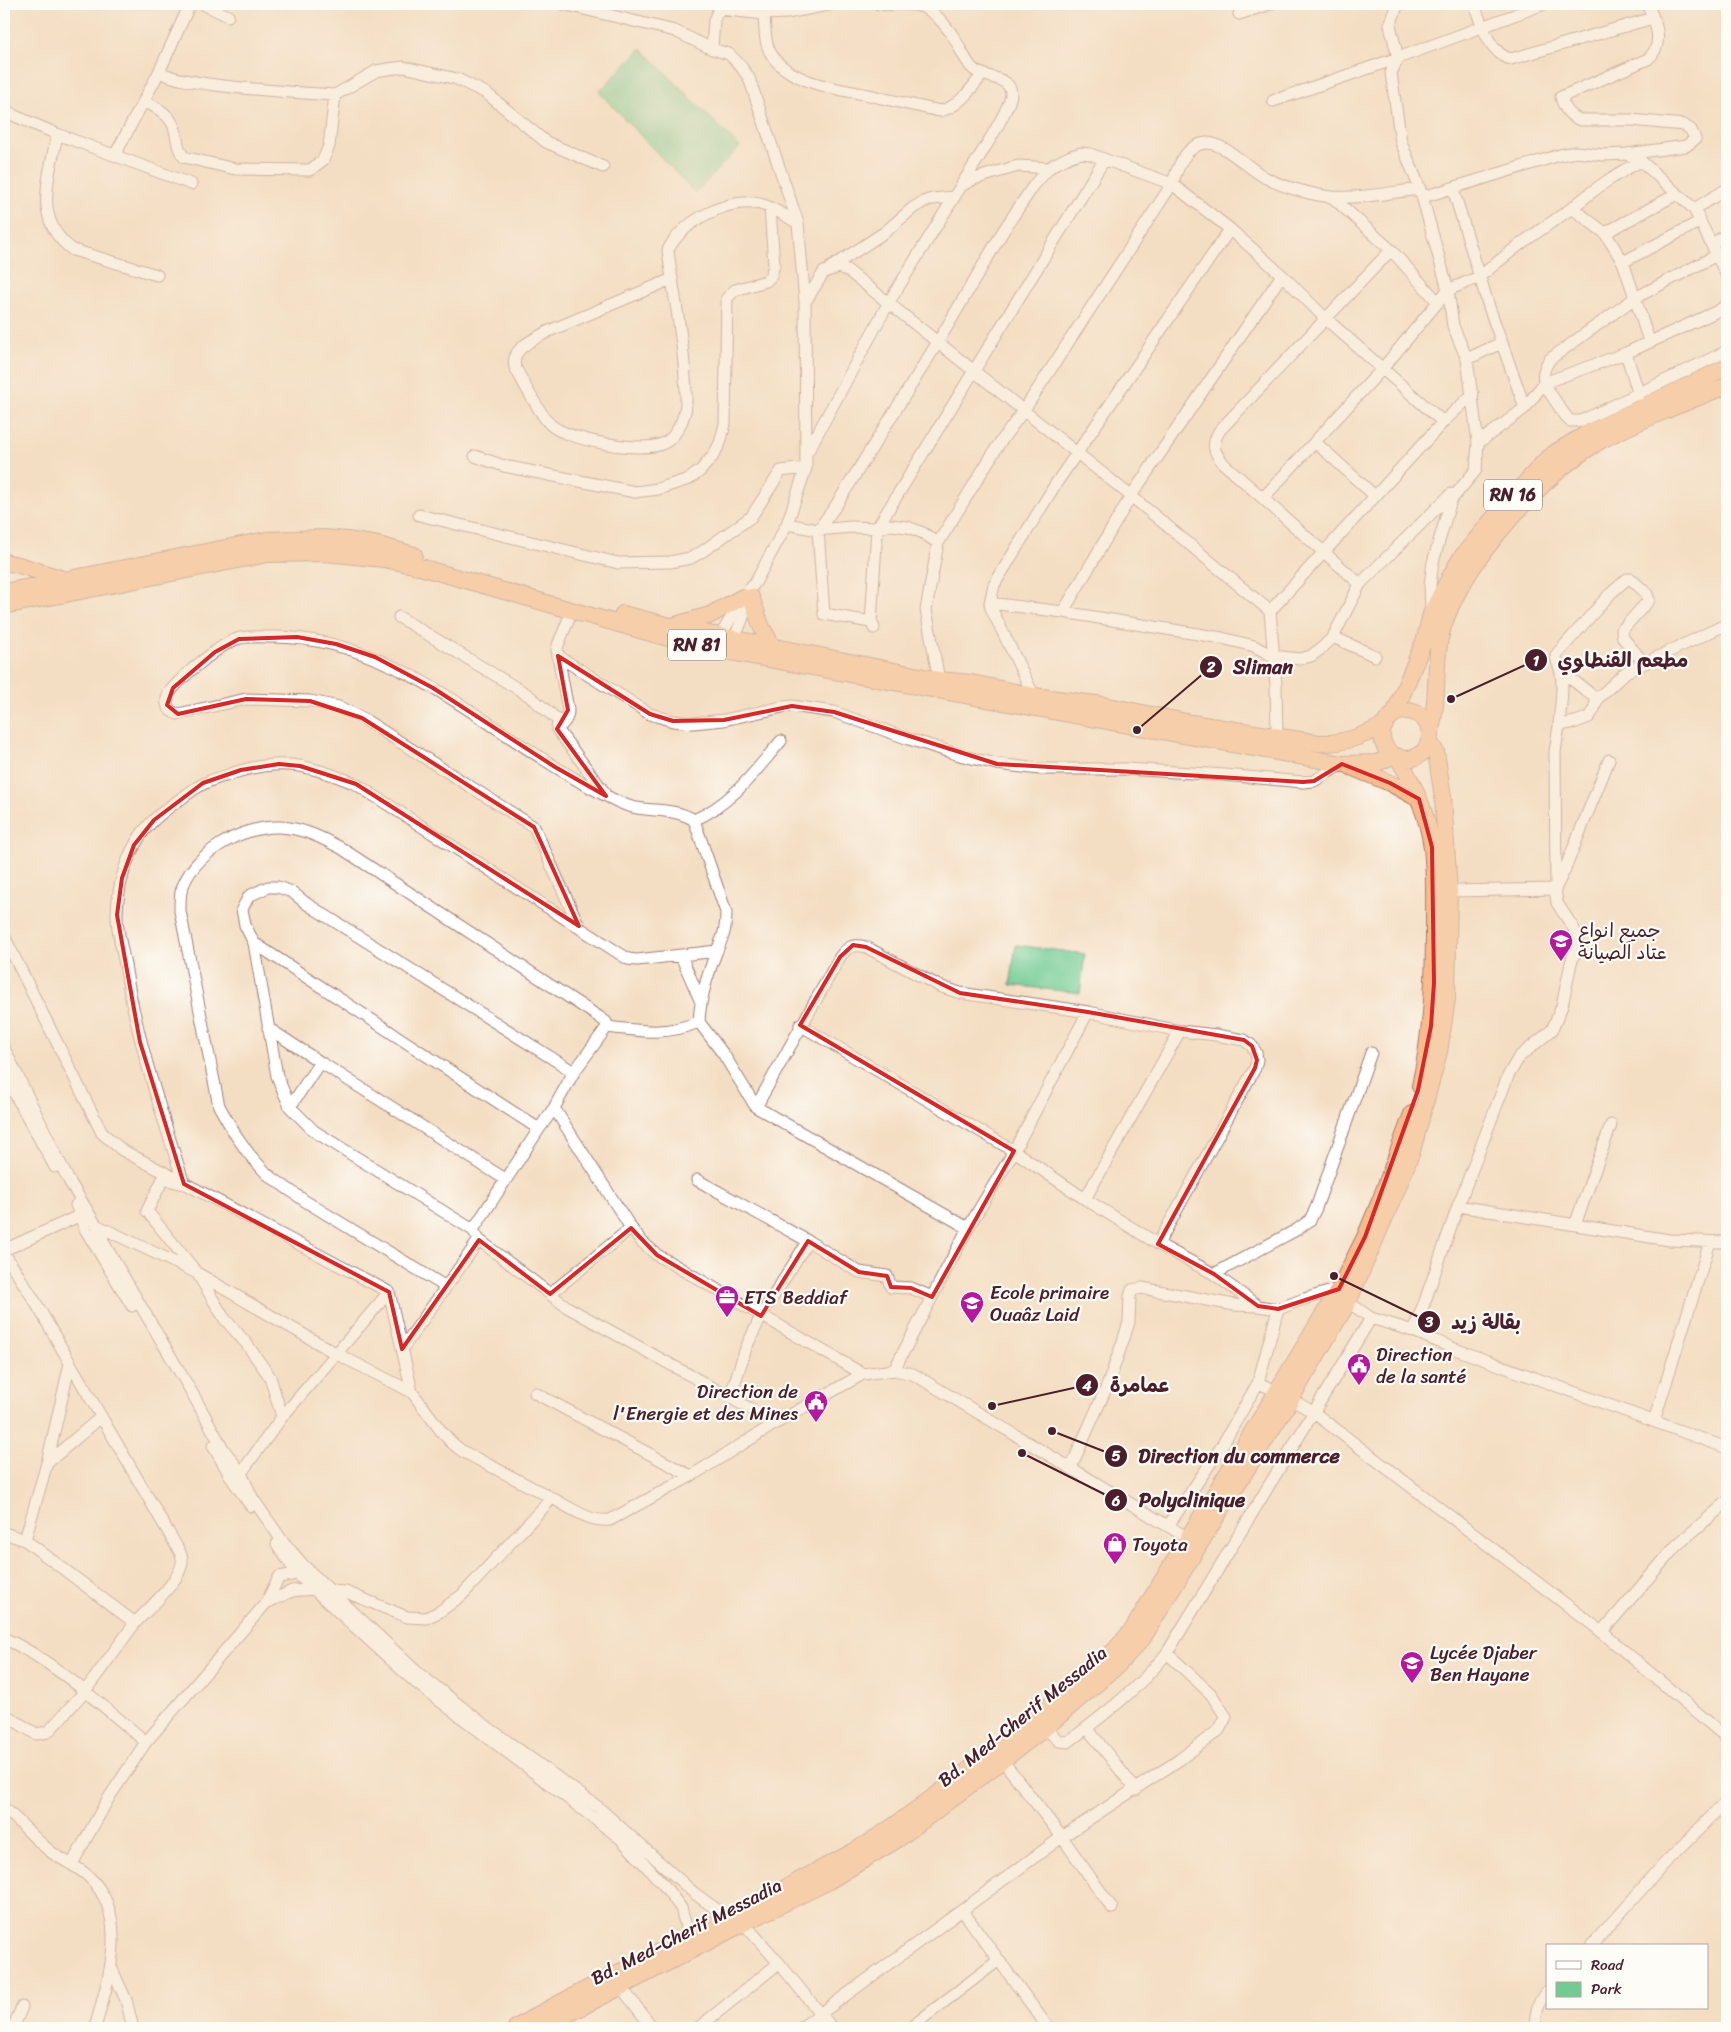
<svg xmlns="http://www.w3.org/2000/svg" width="1731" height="2032" viewBox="0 0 1731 2032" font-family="Sriracha,'Playpen Sans Arabic',sans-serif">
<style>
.green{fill:#72cb92;stroke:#5e755e}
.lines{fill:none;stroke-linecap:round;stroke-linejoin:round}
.minor-casing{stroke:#9f7e77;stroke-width:13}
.highway-casing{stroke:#9f7e77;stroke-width:18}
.minor{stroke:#fff;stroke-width:11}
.highway{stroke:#fabb8c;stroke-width:16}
.marked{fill:none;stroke:#d62828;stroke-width:4;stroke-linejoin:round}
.labels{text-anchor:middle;stroke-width:4.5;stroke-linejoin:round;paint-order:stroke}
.shield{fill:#fdfcf7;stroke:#806168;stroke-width:1}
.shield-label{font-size:18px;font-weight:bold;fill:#4a1f2b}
.poi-label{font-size:19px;fill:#4a1f2b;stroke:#fdfcf7;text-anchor:start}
.street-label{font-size:19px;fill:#4a1f2b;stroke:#fdfcf7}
.leader{fill:none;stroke:#4a1f2b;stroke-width:2}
.callout-dot{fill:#4a1f2b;stroke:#fdfcf7;stroke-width:2}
.mark-label{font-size:15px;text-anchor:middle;font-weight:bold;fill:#fff}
.callout-label{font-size:20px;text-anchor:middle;font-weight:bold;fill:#4a1f2b;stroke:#fdfcf7;stroke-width:4.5;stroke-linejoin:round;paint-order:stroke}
</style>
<rect width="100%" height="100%" fill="#fdfcf7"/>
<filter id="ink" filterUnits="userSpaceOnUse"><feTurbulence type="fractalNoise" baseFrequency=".02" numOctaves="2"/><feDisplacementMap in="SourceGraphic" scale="10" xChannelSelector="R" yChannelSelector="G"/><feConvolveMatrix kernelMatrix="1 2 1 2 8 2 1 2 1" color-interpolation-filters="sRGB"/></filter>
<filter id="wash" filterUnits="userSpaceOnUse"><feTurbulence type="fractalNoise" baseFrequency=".0096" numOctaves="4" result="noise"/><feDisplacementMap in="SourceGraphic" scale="20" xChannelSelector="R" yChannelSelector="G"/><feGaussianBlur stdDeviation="1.12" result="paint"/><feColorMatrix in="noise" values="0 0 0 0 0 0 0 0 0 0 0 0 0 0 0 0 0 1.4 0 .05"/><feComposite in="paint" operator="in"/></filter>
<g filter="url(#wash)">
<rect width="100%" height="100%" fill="#f4dec3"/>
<path class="green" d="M641 48 740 147 695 193 599 92Z
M1016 945 1085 954 1080 993 1010 985Z"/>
</g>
<g filter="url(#ink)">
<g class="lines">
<g class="minor-casing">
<path id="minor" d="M203 4 228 16
M563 4 675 31 712 49 729 54 740 65 749 78 798 223 805 302 806 468 787 524 755 583 743 597 717 642
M879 4C893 6 912 1 925 8 937 14 950 30 956 41 961 50 965 60 972 68 982 79 1010 75 1011 93 1012 108 972 168 962 184
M1398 4 1390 25 1398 58 1391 73 1401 142 1420 189 1448 290 1453 326 1467 359 1478 443 1476 470 1451 500 1433 562 1430 585 1431 611
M1474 4C1481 22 1489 54 1511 59L1653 18
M719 9 764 14 787 13 833 4
M764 14C765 26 764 41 770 52 786 83 839 89 869 95 893 101 917 106 940 111 959 107 971 89 982 75
M1239 14 1270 4
M712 49 714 20 721 4
M159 72C179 81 201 83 223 86 260 90 297 93 335 95
M144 101C155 107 169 113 174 127 178 137 176 148 184 157L235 169 310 170 323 160 329 146 335 95 376 71 388 69 404 67 457 79 486 93 546 142 603 167
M1273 101 1398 58 1544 4
M4 109 15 116 57 134 191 184
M57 134C50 177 31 220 73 250L157 275
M1627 154 1686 146 1695 139 1691 130 1684 125 1631 120H1581C1570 117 1564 108 1561 97L1648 59C1665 44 1656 22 1647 4
M115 155 159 72 190 4
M1453 189 1489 307 1525 408
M1332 197 1391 250 1437 301
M1423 197 1560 155 1576 152 1603 155 1627 154 1641 161 1694 209 1727 276
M1572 208C1594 189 1615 174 1641 161
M1694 209 1727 189
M1605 233 1677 194
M1711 244 1727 235
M1623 262 1699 222
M830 268 885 232 913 208 923 202 932 199 954 197
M672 279 549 331C535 339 510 348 515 367 522 380 541 417 551 425 567 440 644 454 664 443 674 439 682 423 685 412 687 402 686 389 685 378 683 335 673 293 668 250 683 221 728 197 760 204 773 207 787 217 798 223
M805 302 824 272 839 267 847 270 1131 496 1270 611 1276 685 1277 737
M1649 341 1635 298 1717 255
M1626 353 1639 395
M1467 359 1501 343
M1315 442 1375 496
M1478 443 1525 408 1544 383 1626 353 1720 310 1727 304
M808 451 889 302 961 186 974 179 1018 166 1049 168
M475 456 504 466 635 492 658 489 689 479 700 471 713 456 720 443 725 424 727 298 735 290 766 281 771 276 774 265 770 208
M1263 498 1383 368 1448 290 1479 277 1519 245 1572 208 1605 233 1623 262 1635 298 1550 359C1545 366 1542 373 1544 382 1546 388 1565 416 1570 421H1581L1727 351
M419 515 618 563 670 562 691 558 703 551 751 517 781 471 806 468
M787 524 818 530 851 527 877 528 891 525 908 527 923 533 938 543
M1360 584 1224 464C1213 452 1211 444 1220 430L1391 250
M990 603 1063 612 1222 638 1254 646 1273 656 1300 659 1311 656 1323 647 1333 637 1375 656
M1270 611 1443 422 1473 394
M1063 612 1131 496 1282 275
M399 617 528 695 558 720 557 729 604 792
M871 622 824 614 818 530 835 507 938 342 1005 228 1034 185 1049 168 1055 164 1071 156 1081 153 1090 154 1172 184 1230 229 1282 275 1326 319 1443 422
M874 628 871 622 877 528 1104 160
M1333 637 1360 584 1451 494
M732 645 751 597
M558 656 650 714 673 721 693 723 724 720 782 707 792 706 834 712 906 738 963 756 997 764 1040 769H1127L1225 775 1303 782 1314 781 1342 764
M1561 671 1597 699
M939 680 926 610 938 543 999 444 1024 410 1172 184C1178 168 1185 144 1207 143 1225 143 1250 170 1266 178 1283 187 1313 195 1332 197 1361 199 1392 192 1420 189
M1034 696 991 608 990 603 994 585 1055 485 1230 229
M1559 725C1560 708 1564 689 1561 673 1560 666 1556 662 1556 655L1610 594 1627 579H1631L1647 594 1649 600 1622 630 1623 638 1644 663
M557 729C564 723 568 719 568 710L557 650 558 645 572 611
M694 820C732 804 754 772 781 741
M1556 884 1555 752 1559 725 1576 722 1589 717 1594 709 1597 699 1626 672 1727 624
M1449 891 1555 889
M579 926 534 827 362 718 339 707 310 701 246 699 178 714C167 711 164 703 169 693 181 677 221 643 240 638 251 636 264 637 274 637 393 637 486 729 584 784 599 791 616 803 632 807 652 812 676 808 694 820L726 912C726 932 723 936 716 953 707 976 700 998 699 1022L724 1055 756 1107 968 1228 1014 1151 1088 1012
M4 936 102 1133 122 1150 389 1292 412 1392
M254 943 539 1129 554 1108
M681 956 700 1000
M699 1022C662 1036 645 1031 607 1027L574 1072 554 1108 631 1228 641 1241 657 1255 863 1374
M800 1025 1014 1151 1085 1199 1158 1244 1214 1274 1258 1306 1278 1309 1304 1299 1339 1289
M268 1028 320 1062
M4 1048 68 1179 96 1225 106 1247 191 1391 222 1447 241 1473 253 1499 281 1539 304 1566 417 1672 482 1723 598 1807 694 1893 727 1917
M4 1074 55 1167
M290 1107 320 1062 505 1179
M756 1107 840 957C848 946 853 944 866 947L939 986 960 993 1088 1012 1180 1031 1216 1035 1244 1040 1252 1046 1256 1053 1257 1060 1255 1068 1158 1244
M539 1129 473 1230 314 1131 290 1107 277 1076 254 943 245 925 242 909 249 896 268 887H278L292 892 307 904 574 1072
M697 1180 808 1241 859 1272 887 1276 891 1287 911 1288 932 1297
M1085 1199 1180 1031
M76 1205 85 1229 132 1306
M1458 1206 1669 1240 1727 1242
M96 1225 197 1273 337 1354 412 1392 441 1431 452 1443 462 1451 552 1498
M1575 1225 1611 1125
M473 1230 479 1240 567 1307 776 1423
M4 1250 81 1215
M4 1253 36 1303 70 1363 177 1547C179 1550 181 1554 182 1558 185 1577 148 1609 135 1623L25 1540 4 1533
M1214 1274 1298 1229 1310 1220 1316 1208 1371 1053
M446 1287 479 1240
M550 1294 631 1228
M1348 1302 1371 1318 1413 1331 1425 1301 1458 1206 1508 1076 1519 1057 1552 1030 1562 1006 1571 963 1578 943 1574 929 1557 903 1555 889 1565 869 1609 760
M1413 1331 1455 1349 1727 1448
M402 1349 446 1287 305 1201 267 1174 249 1154 235 1134 219 1106 180 911C180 905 180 897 181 892 191 854 243 825 280 827 303 828 322 838 341 848L599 1017 606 1022 607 1027
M894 1370 968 1228
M1258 1383 1278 1309
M535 1393 691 1476
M730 1397 746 1348 761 1316 808 1241
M282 1417 270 1377 246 1343 224 1318 197 1273 147 1211 163 1179 184 1184C161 1111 137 1041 125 965 122 948 116 929 117 912 118 889 124 864 136 843 148 820 172 805 193 790 204 782 215 779 228 775 277 757 309 764 356 784L628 959 637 960 717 951
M1654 1421 1710 1242
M213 1446 234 1482 251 1506
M47 1463 101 1417
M1071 1467 1108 1384 1123 1341 1129 1322 1130 1296 1132 1290 1142 1288 1234 1305 1258 1306
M241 1473 282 1417 389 1292
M1168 1526 1220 1449 1258 1383 1277 1391 1313 1412 1597 1628 1727 1738
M25 1540 47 1463 70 1363
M277 1544 297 1574 415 1682 620 1838 663 1884 681 1908 686 1927 682 1941
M331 1591 346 1592 407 1617 426 1618 439 1612 462 1595 552 1498C569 1507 590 1523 610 1520L691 1476 776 1423 863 1374 894 1370 913 1374 1188 1538
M266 1603 292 1591 313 1589 316 1587
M1602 1632 1676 1546 1727 1502
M4 1638C57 1663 101 1705 146 1742L266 1603 279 1577 297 1574 300 1570
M4 1714 36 1734 48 1732 85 1691 135 1623
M1045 1728 1059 1741 1068 1742C1104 1715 1139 1688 1167 1653L1371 1318
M1087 1728 1136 1790
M1003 1761 1062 1837 1112 1908
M4 1808C21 1822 34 1839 51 1852 63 1861 78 1866 89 1877 131 1917 108 1980 95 2028
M72 1864 108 1799 146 1742
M962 1910 1047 2026
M739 1918 779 1963 832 2028
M1591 1946 1664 1864 1727 1801
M111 1967 126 2000 133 2028
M620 1986 653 2028
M13 2028 22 2007
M698 2028 779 1963
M801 2028 1062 1837 1179 1760 1219 1730 1226 1717 1211 1694 1167 1653
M910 2028 999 1960
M1536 2028C1534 2016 1538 2001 1547 1991"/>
</g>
<g class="highway-casing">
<path id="highway" d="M4 562 19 565 63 579
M4 592 267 540 322 538 347 540 378 545 414 555
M751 597 762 628 773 647
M4 606 267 554 326 553 384 559 413 565 661 636 714 649 1342 764 1377 763 1394 755
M623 614 670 626 939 680 971 683 1034 696 1103 705 1191 723 1319 743C1343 744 1363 736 1385 725
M676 625 710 615 743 597
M1382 735a24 24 0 1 1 48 0a24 24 0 1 1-48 0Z
M1394 714 1425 639 1431 614 1452 573 1461 558 1492 520 1544 462 1556 452 1586 434 1727 367
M1430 733C1441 694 1431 655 1446 618 1469 557 1540 478 1595 444 1620 429 1648 418 1674 407 1692 400 1709 392 1727 386
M1397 756C1414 784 1428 815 1432 848 1435 874 1434 901 1434 927 1434 982 1432 1032 1420 1086
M1351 767 1390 783 1419 799
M516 2028 539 2014 585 1990 787 1887 853 1852 891 1828 950 1785 1083 1679 1115 1650 1133 1629 1339 1289 1365 1237 1380 1201 1412 1114
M541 2028 742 1924 827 1882 898 1839 1045 1728 1116 1667 1142 1639 1205 1535 1291 1399 1348 1302 1398 1187 1412 1151 1439 1052 1447 998 1449 891 1443 797 1436 752 1429 741"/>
</g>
<use href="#minor" class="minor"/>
<use href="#highway" class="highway"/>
</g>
</g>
<path d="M0 0H1731V2032H0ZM297 637 336 644 375 657 433 688 555 767 606 796 557 729 568 710 558 656 650 714 673 721 724 720 792 706 834 712 997 764 1303 782 1314 781 1342 764 1390 783 1419 799 1432 847 1434 983 1431 1026 1418 1090 1365 1237 1339 1289 1278 1309 1258 1306 1214 1274 1158 1244 1255 1068 1257 1060 1252 1046 1244 1040 1088 1012 960 993 866 947 853 945 840 957 800 1025 1014 1151 932 1297 911 1288 891 1287 887 1276 859 1272 808 1241 761 1316 657 1255 631 1228 550 1294 479 1240 402 1349 389 1292 184 1184 140 1042 117 915 122 878 134 845 154 820 203 783 241 770 279 764 300 766 356 784 579 926 534 827 362 718 310 701 246 699 178 714 167 705 173 688 215 652 239 639Z" fill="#f4dec3" fill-opacity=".55" fill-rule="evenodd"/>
<path class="marked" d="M297 637 336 644 375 657 433 688 555 767 606 796 557 729 568 710 558 656 650 714 673 721 724 720 792 706 834 712 997 764 1303 782 1314 781 1342 764 1390 783 1419 799 1432 847 1434 983 1431 1026 1418 1090 1365 1237 1339 1289 1278 1309 1258 1306 1214 1274 1158 1244 1255 1068 1257 1060 1252 1046 1244 1040 1088 1012 960 993 866 947 853 945 840 957 800 1025 1014 1151 932 1297 911 1288 891 1287 887 1276 859 1272 808 1241 761 1316 657 1255 631 1228 550 1294 479 1240 402 1349 389 1292 184 1184 140 1042 117 915 122 878 134 845 154 820 203 783 241 770 279 764 300 766 356 784 579 926 534 827 362 718 310 701 246 699 178 714 167 705 173 688 215 652 239 639Z"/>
<defs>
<g id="school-pin" transform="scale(1.25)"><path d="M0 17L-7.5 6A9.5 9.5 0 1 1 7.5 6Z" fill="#b5179e" stroke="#fdfcf7"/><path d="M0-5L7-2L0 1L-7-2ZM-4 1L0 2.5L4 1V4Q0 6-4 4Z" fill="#fff"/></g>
<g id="office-pin" transform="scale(1.25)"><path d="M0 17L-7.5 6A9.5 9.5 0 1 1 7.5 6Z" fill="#b5179e" stroke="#fdfcf7"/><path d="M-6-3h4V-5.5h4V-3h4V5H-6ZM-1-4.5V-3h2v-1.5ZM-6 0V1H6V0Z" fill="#fff"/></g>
<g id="civic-pin" transform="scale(1.25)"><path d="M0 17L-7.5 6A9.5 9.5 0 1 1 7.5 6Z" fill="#b5179e" stroke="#fdfcf7"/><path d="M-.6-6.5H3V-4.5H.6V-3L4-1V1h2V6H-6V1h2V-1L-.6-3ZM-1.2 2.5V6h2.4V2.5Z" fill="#fff"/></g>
<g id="shop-pin" transform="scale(1.25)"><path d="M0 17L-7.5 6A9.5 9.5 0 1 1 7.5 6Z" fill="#b5179e" stroke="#fdfcf7"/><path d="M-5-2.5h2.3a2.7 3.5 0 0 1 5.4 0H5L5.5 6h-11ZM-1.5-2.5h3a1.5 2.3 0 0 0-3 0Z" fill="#fff"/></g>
</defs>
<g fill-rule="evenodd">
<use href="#school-pin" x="1561" y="941"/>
<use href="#office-pin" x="727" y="1297"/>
<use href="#school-pin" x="972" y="1303"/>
<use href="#civic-pin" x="1359" y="1365"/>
<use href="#civic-pin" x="816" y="1402"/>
<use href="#shop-pin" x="1115" y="1544"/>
<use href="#school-pin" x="1412" y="1663"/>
</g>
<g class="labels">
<g class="shield">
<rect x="1484" y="479.5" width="58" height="31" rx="4"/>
<rect x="668" y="629.5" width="58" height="31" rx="4"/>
</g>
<g class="shield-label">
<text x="1513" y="501">RN 16</text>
<text x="697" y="651">RN 81</text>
</g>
<g class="poi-label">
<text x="1578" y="937">جميع انواع<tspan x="1578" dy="22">عتاد الصيانة</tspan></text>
<text x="990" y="1299">Ecole primaire<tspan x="990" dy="22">Ouaâz Laid</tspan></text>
<text x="744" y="1304">ETS Beddiaf</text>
<text x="1376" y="1361">Direction<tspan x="1376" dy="22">de la santé</tspan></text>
<text x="798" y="1398" text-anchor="end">Direction de<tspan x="798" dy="22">l'Energie et des Mines</tspan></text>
<text x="1132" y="1551">Toyota</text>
<text x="1430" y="1659">Lycée Djaber<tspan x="1430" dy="22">Ben Hayane</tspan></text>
</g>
<g class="street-label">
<text transform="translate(1022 1716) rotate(-39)" y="7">Bd. Med-Cherif Messadia</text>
<text transform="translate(686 1931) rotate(-27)" y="7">Bd. Med-Cherif Messadia</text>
</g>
</g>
<path class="leader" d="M1451 699L1536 660M1137 730L1211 667M1334 1276L1429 1322M992 1406L1087 1385M1052 1431L1116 1456M1022 1453L1116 1500"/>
<g class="callout-dot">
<circle cx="1451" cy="699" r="5"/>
<circle cx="1137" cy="730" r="5"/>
<circle cx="1334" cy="1276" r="5"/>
<circle cx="992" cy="1406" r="5"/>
<circle cx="1052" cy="1431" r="5"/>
<circle cx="1022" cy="1453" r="5"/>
<circle cx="1536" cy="660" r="12"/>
<circle cx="1211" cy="667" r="12"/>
<circle cx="1429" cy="1322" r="12"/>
<circle cx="1087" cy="1385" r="12"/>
<circle cx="1116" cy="1456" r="12"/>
<circle cx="1116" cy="1500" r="12"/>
</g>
<g class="mark-label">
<text x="1536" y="666">1</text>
<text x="1211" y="672">2</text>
<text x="1429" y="1327">3</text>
<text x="1087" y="1391">4</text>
<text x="1116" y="1461">5</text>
<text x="1116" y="1506">6</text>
</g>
<g class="callout-label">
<text x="1623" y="667">مطعم القنطاوي</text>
<text x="1263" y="674">Sliman</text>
<text x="1486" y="1329">بقالة زيد</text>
<text x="1140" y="1392">عمامرة</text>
<text x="1239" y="1463">Direction du commerce</text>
<text x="1192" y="1507">Polyclinique</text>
</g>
<rect width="1731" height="2032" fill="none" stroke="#fdfcf7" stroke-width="20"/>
<rect x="1546" y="1944" width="162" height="65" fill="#fdfcf7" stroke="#b5a4a5"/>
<rect x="1556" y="1961" width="25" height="8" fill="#ffffff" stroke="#b5a4a5"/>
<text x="1591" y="1970" font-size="15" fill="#4a1f2b">Road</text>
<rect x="1556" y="1982" width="25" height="15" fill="#72cb92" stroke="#b5a4a5"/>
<text x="1591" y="1994" font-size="15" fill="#4a1f2b">Park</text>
</svg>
